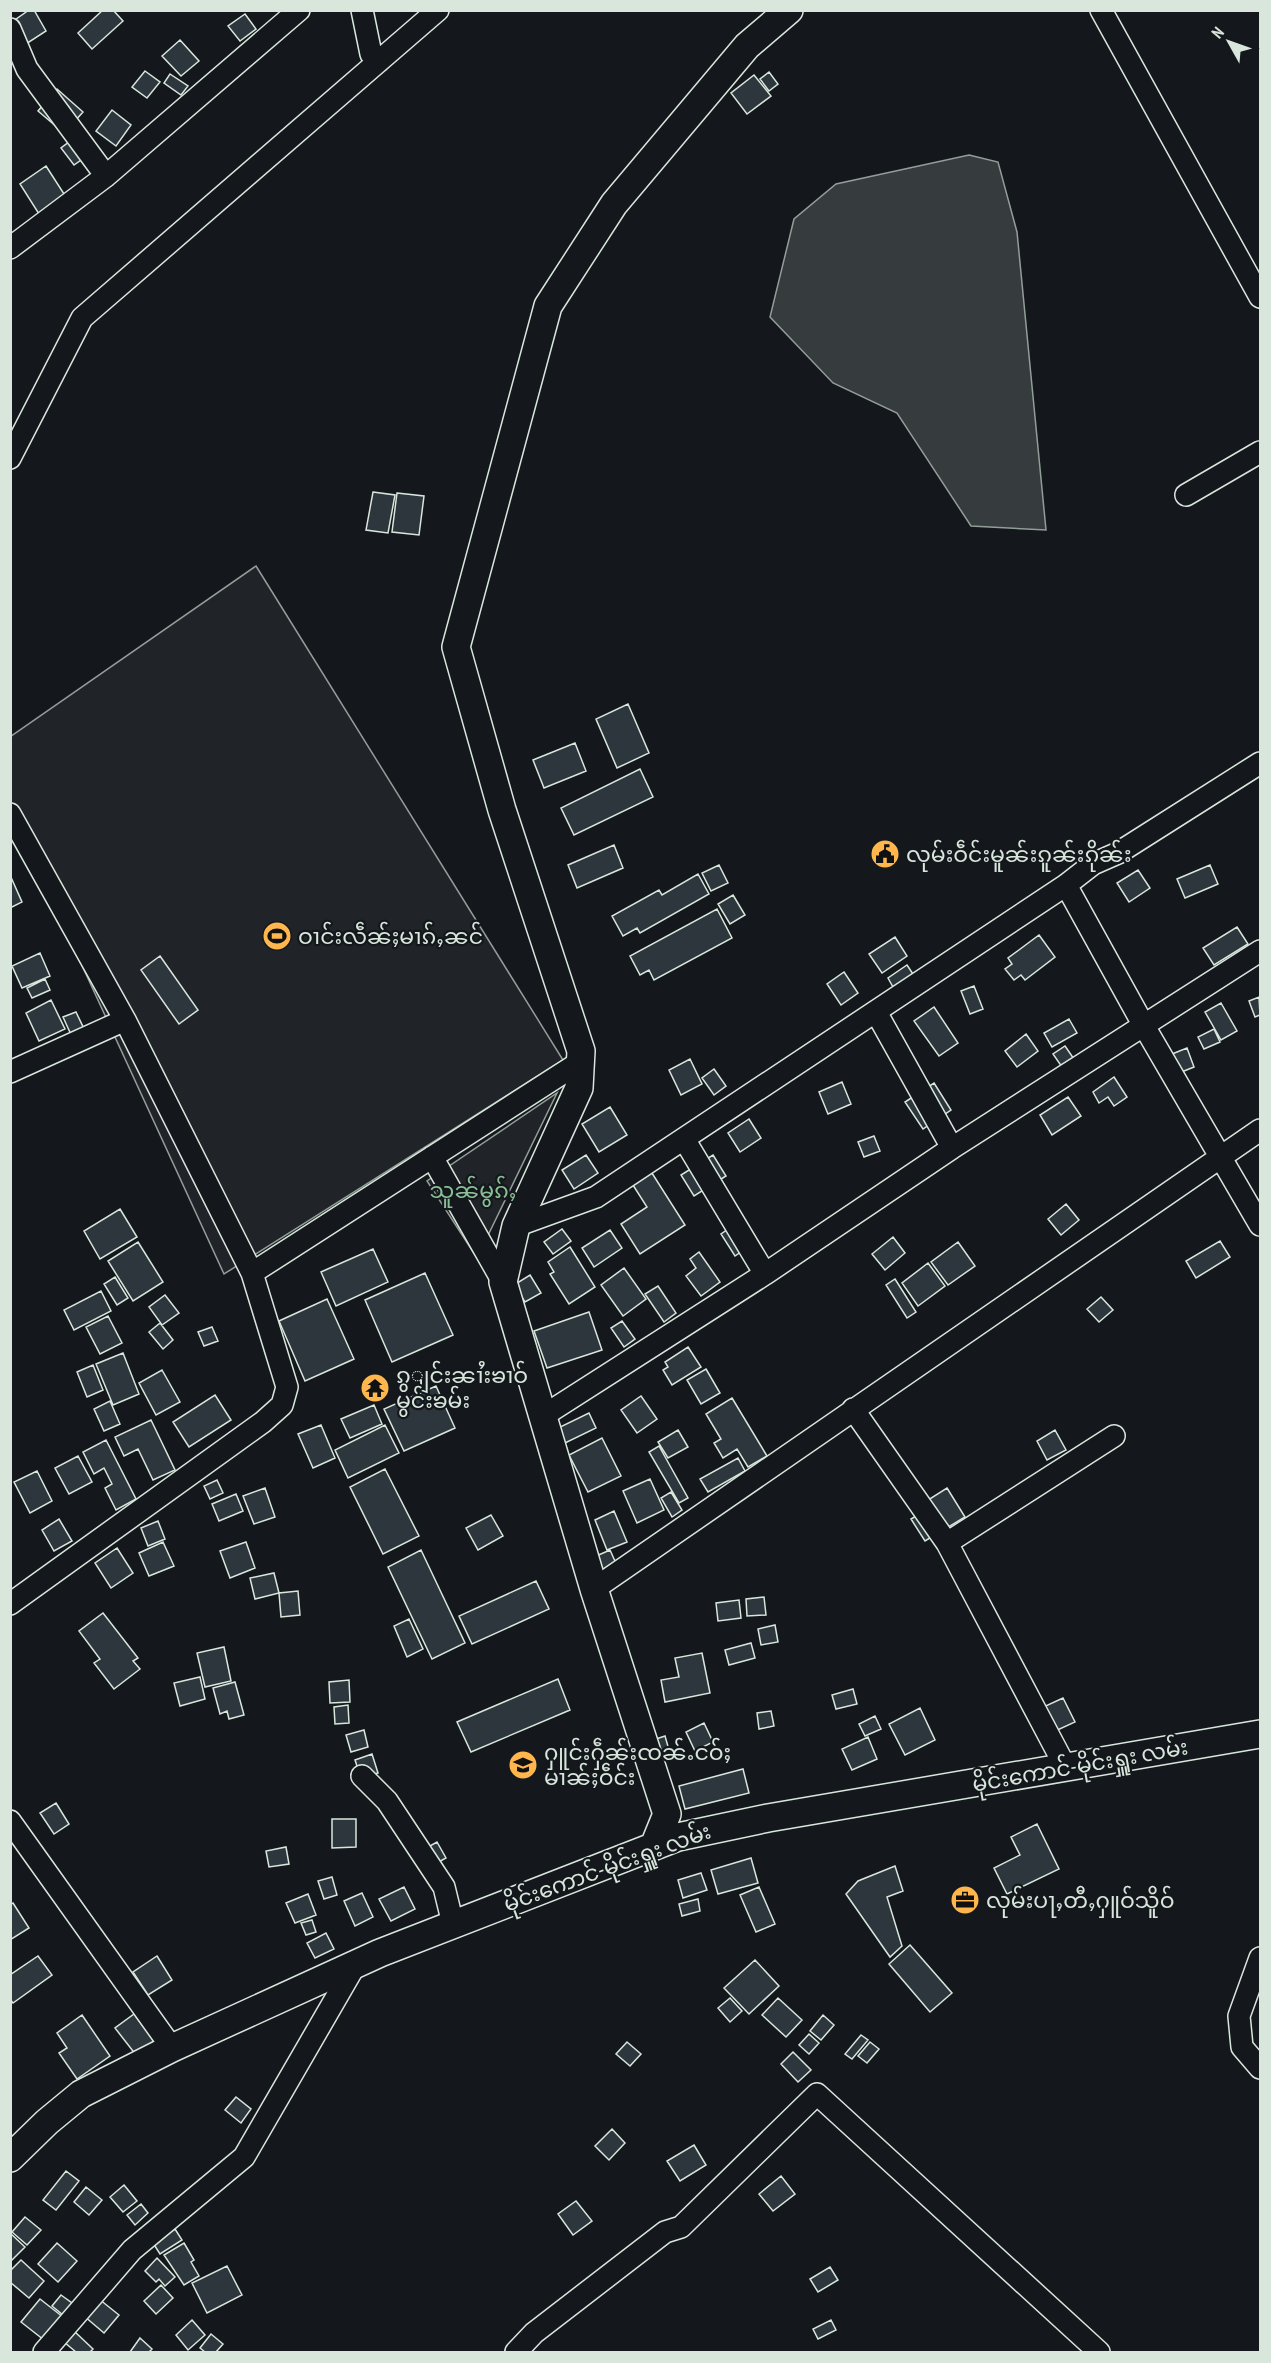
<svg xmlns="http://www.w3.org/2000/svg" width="1271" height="2363" viewBox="0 0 1271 2363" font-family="'PT Sans Narrow','Noto Sans Myanmar',sans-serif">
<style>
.green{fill:#202428;stroke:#939e99;stroke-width:1.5}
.water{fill:#363b3e;stroke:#939e99;stroke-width:1.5}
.building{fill:#2c363c;stroke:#d8e6dc;stroke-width:1.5}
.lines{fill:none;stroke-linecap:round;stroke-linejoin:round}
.minor-casing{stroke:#d8e6dc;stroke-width:24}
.major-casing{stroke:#d8e6dc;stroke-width:30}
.minor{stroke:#14181c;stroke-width:21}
.major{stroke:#14181c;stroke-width:27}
.labels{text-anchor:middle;stroke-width:4.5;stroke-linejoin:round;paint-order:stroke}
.poi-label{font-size:22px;fill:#d8e6dc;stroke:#14181c;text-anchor:start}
.park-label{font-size:22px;fill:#8ac095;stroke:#14181c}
.street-label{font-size:22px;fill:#d8e6dc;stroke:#14181c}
</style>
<rect width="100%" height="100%" fill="#14181c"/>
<path class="green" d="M256 566 563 1060 224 1274 11 811 10 737Z
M557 1093 477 1258 427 1181Z"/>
<path class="water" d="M969 155 998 162 1017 232 1046 530 971 526 897 413 833 383 770 317 794 219 836 184Z"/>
<path class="building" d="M29 10H34L46 31 26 44 12 22Z
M103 10H113L123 21 92 49 78 33Z
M245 14 256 29 240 41 228 26Z
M180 40 199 61 181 76 162 56Z
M145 71 160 82 147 98 132 87Z
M769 72 778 84 769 91 760 79Z
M170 74 188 86 181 95 164 83Z
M754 75 771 96 747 114 731 93Z
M57 89 83 112 64 133 38 111Z
M112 110 131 125 116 146 96 131Z
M85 130 98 148 74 165 61 148Z
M46 166 66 197 39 214 20 184Z
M373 492 395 495 388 533 366 530Z
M397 493 424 496 419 535 392 532Z
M628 704 649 753 617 768 596 719Z
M575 743 586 771 544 788 533 760Z
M640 769 653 797 574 835 561 808Z
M614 845 623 868 577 888 568 865Z
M719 865 728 883 711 891 702 873Z
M1210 865 1218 884 1185 898 1177 879Z
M1138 870 1150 888 1129 902 1117 883Z
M698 874 709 894 640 933 637 928 623 936 612 916 659 890 662 895Z
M10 875 22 902 10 908Z
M733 895 745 915 730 924 718 904Z
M717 909 732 938 654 980 649 970 640 975 630 956Z
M1237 927 1248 944 1214 965 1203 948Z
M1039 935 1055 957 1025 980 1021 975 1014 980 1005 969 1012 964 1008 958Z
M895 937 907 956 882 973 869 954Z
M40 953 50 976 22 988 12 966Z
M160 956 198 1010 179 1024 141 970Z
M907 965 913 974 893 987 888 978Z
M844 972 858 993 841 1005 827 984Z
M45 979 50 990 32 998 27 988Z
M974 986 983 1009 970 1014 961 991Z
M1259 997 1260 1015 1255 1017 1249 1001Z
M51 1000 65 1029 39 1041 26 1013Z
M1221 1003 1237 1031 1221 1040 1205 1012Z
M934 1007 958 1043 939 1056 914 1021Z
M76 1012 86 1033 73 1039 63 1017Z
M1069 1019 1077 1033 1052 1047 1044 1033Z
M1214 1029 1220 1042 1204 1049 1198 1037Z
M1026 1034 1038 1051 1017 1067 1005 1051Z
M1065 1046 1074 1059 1062 1067 1053 1054Z
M1187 1048 1194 1067 1164 1079 1157 1060Z
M690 1059 702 1084 681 1095 669 1070Z
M714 1069 726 1086 714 1095 702 1078Z
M1114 1077 1127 1097 1114 1106 1108 1097 1099 1103 1093 1092Z
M842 1082 851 1104 828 1114 819 1092Z
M934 1083 951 1110 923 1129 905 1102Z
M1068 1097 1081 1116 1052 1135 1040 1115Z
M610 1107 627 1135 599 1152 582 1124Z
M749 1119 761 1138 740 1152 728 1133Z
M874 1136 880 1151 864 1157 858 1142Z
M586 1155 598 1173 574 1189 562 1170Z
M713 1155 726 1176 694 1196 681 1175Z
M650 1170 685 1225 640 1254 621 1224 647 1207 631 1182Z
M1066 1204 1079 1220 1061 1235 1048 1219Z
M120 1209 137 1237 100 1259 84 1231Z
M740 1221 755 1242 735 1256 721 1234Z
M562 1229 571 1241 553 1254 544 1242Z
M610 1230 622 1248 594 1267 582 1248Z
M893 1237 905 1253 885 1270 872 1254Z
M1220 1241 1230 1257 1196 1278 1186 1261Z
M138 1242 163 1282 133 1301 108 1261Z
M958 1242 975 1266 948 1285 931 1262Z
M570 1247 595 1287 569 1304 550 1274 554 1272 548 1262Z
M373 1249 388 1282 336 1306 321 1272Z
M699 1252 720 1282 701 1296 686 1276 696 1268 690 1259Z
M928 1263 945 1286 918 1306 902 1283Z
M624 1268 646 1299 623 1316 601 1285Z
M425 1273 453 1335 392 1362 365 1300Z
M530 1275 541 1293 525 1302 514 1285Z
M115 1277 128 1298 117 1305 104 1284Z
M895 1279 916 1312 907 1318 886 1285Z
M658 1286 676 1313 664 1322 645 1294Z
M101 1291 111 1311 74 1330 64 1310Z
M165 1295 179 1313 162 1325 149 1307Z
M1101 1297 1113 1310 1099 1322 1087 1309Z
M327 1299 354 1359 305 1381 279 1321Z
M589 1312 602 1350 547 1368 534 1331Z
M108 1316 122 1343 100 1354 86 1327Z
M622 1321 635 1339 624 1347 611 1328Z
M160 1323 173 1340 163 1349 149 1332Z
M212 1327 218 1341 204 1346 198 1332Z
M688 1347 701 1367 672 1385 663 1370 668 1367 665 1362Z
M123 1353 139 1394 113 1405 96 1364Z
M93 1365 103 1390 87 1397 77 1372Z
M706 1369 720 1393 701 1404 687 1380Z
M162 1370 180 1402 156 1415 139 1383Z
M436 1386 455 1428 404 1451 384 1409Z
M215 1395 231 1420 189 1447 173 1422Z
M641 1396 657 1419 637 1433 621 1410Z
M732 1398 767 1456 748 1467 737 1449 723 1458 714 1443 721 1439 706 1414Z
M110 1401 120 1424 104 1431 94 1409Z
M374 1405 382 1424 350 1438 341 1419Z
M589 1413 596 1428 563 1444 556 1429Z
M151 1420 175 1470 153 1480 138 1449 124 1456 115 1437Z
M321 1425 335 1458 313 1468 298 1434Z
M385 1425 399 1453 348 1478 335 1450Z
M678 1430 688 1447 668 1458 658 1442Z
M1055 1430 1066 1450 1047 1460 1037 1441Z
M602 1438 621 1476 588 1492 569 1455Z
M106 1440 136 1499 116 1510 105 1488 112 1484 104 1468 94 1474 83 1452Z
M659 1446 688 1498 679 1503 649 1452Z
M78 1456 92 1482 69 1494 55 1468Z
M738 1458 745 1471 708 1492 700 1479Z
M385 1469 419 1536 383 1554 350 1487Z
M37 1471 52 1501 30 1513 14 1482Z
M650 1479 664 1510 637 1523 623 1491Z
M217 1480 223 1493 210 1499 204 1486Z
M265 1488 275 1517 254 1524 243 1496Z
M947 1488 965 1517 925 1541 911 1519 921 1513 917 1507Z
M671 1492 682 1510 672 1517 661 1498Z
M236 1494 243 1511 219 1521 212 1504Z
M614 1511 627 1542 607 1550 595 1520Z
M491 1515 503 1536 478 1550 466 1528Z
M59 1519 72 1541 54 1551 42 1530Z
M158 1521 165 1539 148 1546 141 1528Z
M163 1542 174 1566 149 1576 139 1553Z
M246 1542 255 1568 230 1578 220 1551Z
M117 1548 133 1573 111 1588 95 1563Z
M421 1550 465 1643 432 1659 388 1567Z
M610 1550 619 1570 596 1580 587 1560Z
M274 1573 279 1593 255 1599 250 1578Z
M536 1581 549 1609 472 1644 459 1616Z
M298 1591 300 1615 281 1617 279 1593Z
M764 1597 766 1615 747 1616 746 1599Z
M739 1600 741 1618 718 1621 716 1603Z
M103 1613 138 1658 133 1661 140 1669 114 1689 94 1663 100 1659 79 1631Z
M409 1619 423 1649 407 1657 394 1626Z
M775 1625 778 1642 761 1645 758 1629Z
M751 1643 755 1658 729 1665 725 1650Z
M224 1647 231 1681 205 1687 197 1653Z
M702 1653 710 1693 665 1702 661 1680 679 1677 675 1658Z
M200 1677 205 1699 180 1706 174 1683Z
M558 1679 570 1710 471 1752 457 1722Z
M349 1680 350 1702 330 1703 329 1682Z
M235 1682 244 1715 229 1719 227 1711 220 1714 213 1688Z
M853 1689 857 1704 836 1709 832 1695Z
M1063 1698 1075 1722 1051 1733 1039 1709Z
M348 1705 349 1723 335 1724 334 1707Z
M920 1708 935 1740 905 1755 889 1724Z
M771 1711 774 1726 759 1729 757 1713Z
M875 1716 881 1729 865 1736 859 1724Z
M704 1723 713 1742 695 1751 686 1732Z
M364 1730 368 1747 351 1752 346 1735Z
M665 1736 669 1750 650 1755 647 1742Z
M868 1737 877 1759 852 1770 842 1749Z
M372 1754 378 1773 361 1778 355 1760Z
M743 1769 749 1793 685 1809 679 1786Z
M56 1803 69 1824 54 1834 40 1813Z
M332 1819H356V1847L332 1848Z
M1037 1824 1059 1869 1007 1894 994 1868 1020 1855 1011 1837Z
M437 1842 446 1858 428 1868 419 1852Z
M286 1847 289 1864 269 1867 266 1851Z
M751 1858 758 1883 718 1894 711 1870Z
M895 1866 903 1891 887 1897 902 1946 890 1957 846 1894 858 1881Z
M701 1873 707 1890 683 1898 678 1880Z
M332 1877 337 1895 324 1899 318 1881Z
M404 1887 415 1909 391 1921 379 1899Z
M759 1887 775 1924 756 1932 740 1895Z
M362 1893 373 1917 355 1926 344 1901Z
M308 1894 316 1915 295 1923 286 1903Z
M698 1899 700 1911 682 1916 679 1904Z
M13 1903 29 1928 10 1940V1905Z
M312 1920 316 1932 306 1935 301 1923Z
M326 1933 334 1949 315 1958 307 1943Z
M910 1945 952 1993 930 2012 889 1964Z
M38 1956 52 1975 13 2003 10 1999V1975Z
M157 1956 172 1980 148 1995 133 1972Z
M755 1960 779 1986 749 2014 724 1988Z
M730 1998 742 2011 730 2022 718 2008Z
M778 1998 802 2020 786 2037 762 2015Z
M134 2014 154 2041 136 2055 115 2028Z
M82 2015 110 2056 77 2079 59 2053 67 2048 57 2033Z
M823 2015 834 2025 821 2040 810 2031Z
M809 2034 819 2043 809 2054 799 2045Z
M861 2035 868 2040 852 2059 845 2054Z
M627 2042 641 2054 630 2066 616 2054Z
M870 2042 879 2049 867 2063 858 2056Z
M793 2052 811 2070 798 2082 781 2064Z
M236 2097 251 2109 241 2123 225 2110Z
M612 2129 625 2143 609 2160 595 2146Z
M694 2145 706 2165 680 2181 667 2161Z
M66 2171 79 2181 56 2210 43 2200Z
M781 2176 795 2194 773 2211 759 2194Z
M124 2185 137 2201 123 2212 110 2197Z
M86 2187 102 2200 89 2215 74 2202Z
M576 2201 592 2221 573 2235 558 2214Z
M141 2204 148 2213 135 2225 127 2215Z
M25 2217 41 2230 27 2245 12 2232Z
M175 2229 182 2240 160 2254 153 2243Z
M10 2233 25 2247 10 2262Z
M57 2243 77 2261 58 2282 38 2264Z
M184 2243 194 2260 191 2262 199 2276 184 2285 164 2255Z
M157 2258 175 2277 165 2286 159 2279 156 2282 145 2271Z
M21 2260 44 2281 29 2298 10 2282V2271Z
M227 2266 242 2295 207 2313 192 2283Z
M830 2267 838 2280 818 2292 810 2279Z
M161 2285 173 2298 156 2314 144 2301Z
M61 2295 72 2303 63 2315 52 2306Z
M40 2299 63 2317 44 2340 21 2322Z
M99 2299 119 2315 104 2333 84 2316Z
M192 2320 205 2335 188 2350 176 2335Z
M831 2320 836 2330 818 2339 813 2329Z
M74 2331 93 2349 90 2352H76L64 2342Z
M211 2334 223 2344 216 2352H205L200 2348Z
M140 2338 152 2349 149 2352H130Z"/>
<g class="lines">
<g class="minor-casing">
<path id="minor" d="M362 10 371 54 379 61
M1101 10 1260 297
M10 29 27 69 106 176
M10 248 106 176 299 10
M10 458 82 318 438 10
M1186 495 1260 452
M10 814 125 1020 252 1273 287 1387 282 1405 263 1422 10 1604
M1066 885 1144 1026 1260 1225
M876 1012 952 1148
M10 1072 125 1020
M684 1139 765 1274
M432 1157 503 1282
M516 1226 596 1197 1066 885 1093 864 1118 853 1260 763
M252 1273 580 1062
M853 1409 947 1543 1066 1768
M543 1416 765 1274 952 1148 1260 951
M947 1543 1114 1436
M594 1589 1260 1130
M362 1776 387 1801 444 1887 453 1924
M10 1821 172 2048
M1260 1958 1239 2016 1242 2047 1260 2068
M44 2352 132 2250 244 2157 354 1967
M516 2352 534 2333 665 2232 681 2227 817 2094 1099 2352"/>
</g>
<g class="major-casing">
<path id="major" d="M654 1846 667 1814 594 1589 503 1282 516 1226 579 1088 581 1051 502 810 456 647 548 306 614 204 747 46 789 10
M10 2158 47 2122 81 2094 172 2048 380 1953 678 1837 768 1818 1260 1734"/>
</g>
<use href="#minor" class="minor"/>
<use href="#major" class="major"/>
</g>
<defs>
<g id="civic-disc" transform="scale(1.5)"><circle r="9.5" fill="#ffb74d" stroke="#14181c"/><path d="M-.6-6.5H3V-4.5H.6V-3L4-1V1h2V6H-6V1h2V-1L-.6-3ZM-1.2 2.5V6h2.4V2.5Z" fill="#111"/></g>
<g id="stadium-disc" transform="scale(1.5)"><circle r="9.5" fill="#ffb74d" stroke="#14181c"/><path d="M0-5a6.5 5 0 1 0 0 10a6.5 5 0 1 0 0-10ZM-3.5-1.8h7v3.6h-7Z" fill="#111"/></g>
<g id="temple-disc" transform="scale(1.5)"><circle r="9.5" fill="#ffb74d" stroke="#14181c"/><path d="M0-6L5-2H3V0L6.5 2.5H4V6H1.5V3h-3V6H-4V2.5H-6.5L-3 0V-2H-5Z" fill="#111"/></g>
<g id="school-disc" transform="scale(1.5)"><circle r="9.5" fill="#ffb74d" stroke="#14181c"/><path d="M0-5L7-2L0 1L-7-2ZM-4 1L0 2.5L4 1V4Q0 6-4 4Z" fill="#111"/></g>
<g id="office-disc" transform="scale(1.5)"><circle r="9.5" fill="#ffb74d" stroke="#14181c"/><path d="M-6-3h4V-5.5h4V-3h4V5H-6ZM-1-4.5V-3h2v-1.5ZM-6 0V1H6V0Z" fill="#111"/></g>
</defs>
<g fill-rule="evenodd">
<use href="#civic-disc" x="885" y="854"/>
<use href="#stadium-disc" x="277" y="936"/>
<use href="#temple-disc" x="375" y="1388"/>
<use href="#school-disc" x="523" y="1765"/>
<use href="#office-disc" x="965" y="1900"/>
</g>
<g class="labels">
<g class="poi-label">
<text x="906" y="862">လုမ်းဝဵင်းမူၼ်းၵူၼ်းၵိုၼ်း</text>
<text x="298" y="944">ဝၢင်းလဵၼ်ႈမၢၵ်ႇၼင်</text>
<text x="396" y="1383">ၵွျင်းၼၢႆးၶၢဝ်<tspan x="396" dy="25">မွင်းၶမ်း</tspan></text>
<text x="544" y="1760">ႁူင်းႁဵၼ်းၸၼ်ႉငဝ်ႈ<tspan x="544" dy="25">မၢၼ်ႈဝဵင်း</tspan></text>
<text x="986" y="1908">လုမ်းပႃႇတီႇႁူဝ်သိူဝ်</text>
</g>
<g class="park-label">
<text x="473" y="1198">သူၼ်မွၵ်ႇ</text>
</g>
<g class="street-label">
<text transform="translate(1080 1765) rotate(-10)" y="8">မိုင်းကောင်-မိုင်းရှူး လမ်း</text>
<text transform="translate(607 1867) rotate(-20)" y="8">မိုင်းကောင်-မိုင်းရှူး လမ်း</text>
</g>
</g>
<rect width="1271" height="2363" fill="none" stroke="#d8e6dc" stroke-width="24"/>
<g transform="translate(1229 42) rotate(310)" stroke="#14181c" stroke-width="4.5" paint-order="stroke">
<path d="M0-4.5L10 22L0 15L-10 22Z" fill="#d8e6dc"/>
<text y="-9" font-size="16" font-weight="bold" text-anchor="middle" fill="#d8e6dc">N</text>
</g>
</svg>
